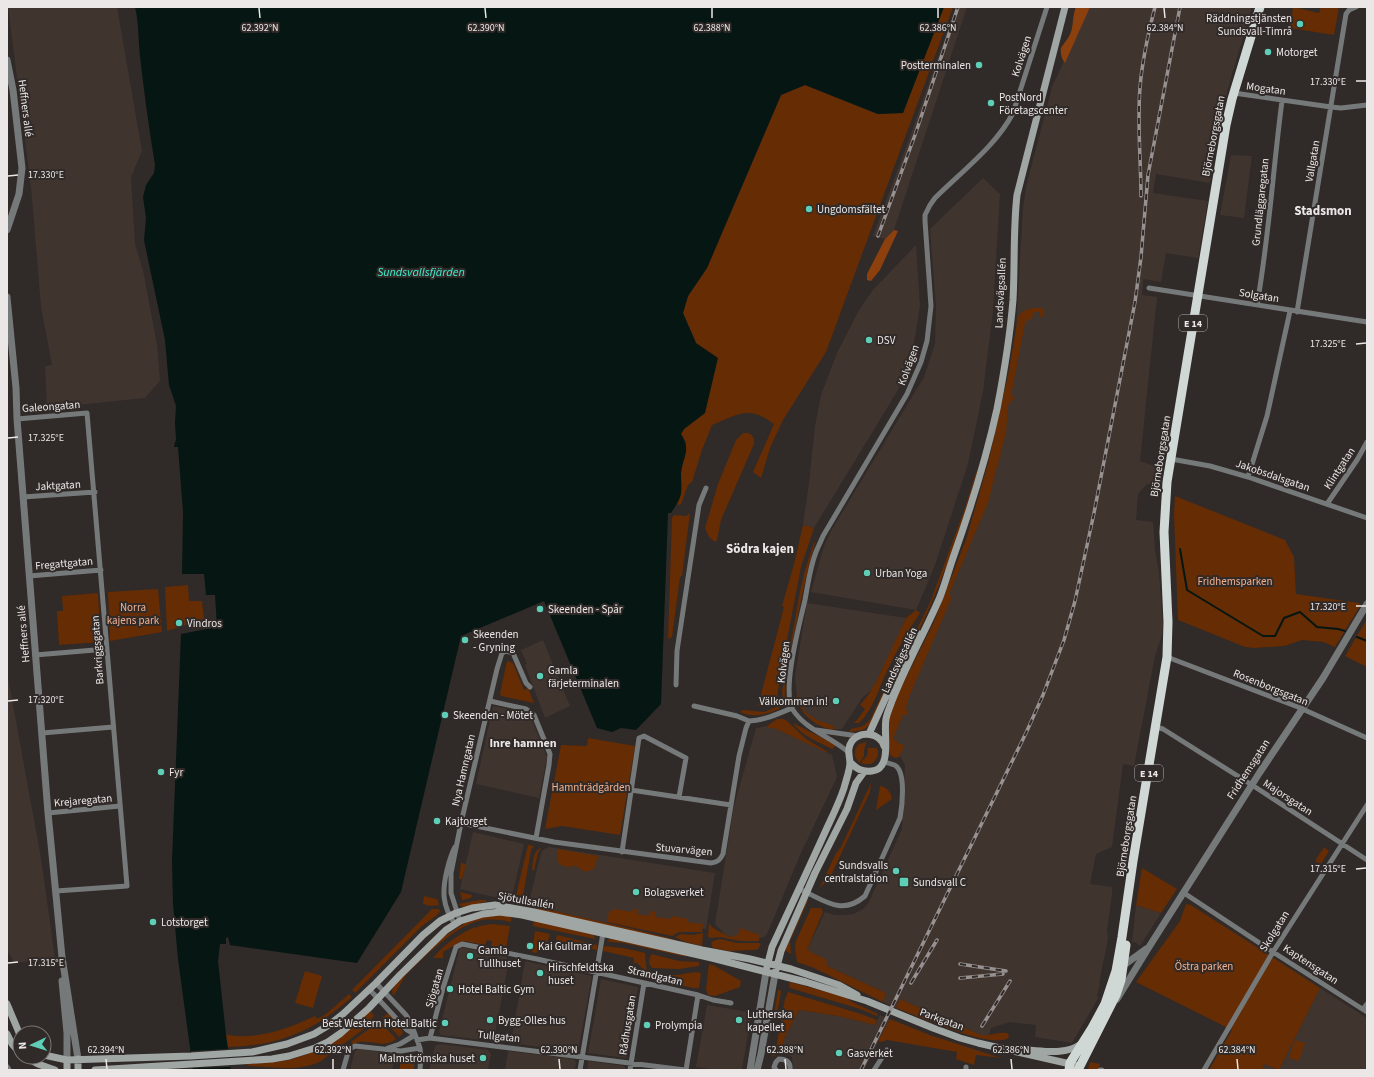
<svg xmlns="http://www.w3.org/2000/svg" width="1374" height="1077" viewBox="0 0 1374 1077" font-family="'Source Sans 3',sans-serif">
<style>
.built{fill:#40342f}
.green{fill:#662c03}
.forest{fill:#8b400e}
.water{fill:#061613}
.pier{fill:#302a28}
.lines{fill:none;stroke-linecap:round;stroke-linejoin:round}
.stream{stroke:#061613;stroke-width:2}
.minor{stroke:#767979;stroke-width:5}
.tertiary{stroke:#767979;stroke-width:7}
.secondary{stroke:#a0a6a4;stroke-width:7}
.trunk{stroke:#d0d8d6;stroke-width:9}
.rail-casing{stroke:#979291;stroke-width:3.5}
.rail{stroke:#302a28;stroke-width:2;stroke-dasharray:6;stroke-linecap:butt}
.ticks{fill:none;stroke:#ebe7e6;stroke-width:1.5}
.poi-dot{fill:#5eceb7;stroke:#302a28;stroke-width:1.5}
.labels{text-anchor:middle;stroke-width:4;stroke-linejoin:round;paint-order:stroke}
.shield{fill:#302a28;stroke:#b3aead;stroke-width:1}
.shield-label{font-size:10px;font-weight:bold;fill:#ebe7e6}
.poi-label{font-size:11px;fill:#ebe7e6;stroke:#302a28;text-anchor:start}
.street-label{font-size:11px;fill:#ebe7e6;stroke:#302a28}
.park-label{font-size:11px;fill:#f2b190;stroke:#302a28}
.water-label{font-size:12px;font-style:italic;fill:#3df2d2;stroke:#302a28}
.neighbourhood-label{font-size:12px;font-weight:bold;fill:#ebe7e6;stroke:#302a28}
.quarter-label{font-size:13px;font-weight:bold;fill:#ebe7e6;stroke:#302a28}
.ticks-label{font-size:10px;text-anchor:middle;fill:#ebe7e6;stroke:#302a28;stroke-width:4;stroke-linejoin:round;paint-order:stroke}
</style>
<rect width="100%" height="100%" fill="#302a28"/>
<path class="built" d="M8 7H117L142 151 131 177 135 244 143 270 157 345 160 381 145 398 47 408 45 366 52 365 41 307 31 187Z
M956 7H967L894 230 885 239 873 236 909 139Z
M1089 7H1252L1228 88 1210 183 1156 174 1153 193 1208 201 1198 258 1166 253 1161 282 1143 279 1142 295 1157 297 1140 461 1157 467 1154 480 1150 484H1147L1138 494 1136 520 1153 522 1155 550 1159 572 1163 625 1162 635 1155 656 1134 766 1123 764 1112 847 1096 854 1090 884 1112 887V895L1107 930 1108 939 1099 983 1100 984 1097 996 1099 997 1072 1043 1035 1037 1036 1025 1010 1022 991 1028 989 1035H981L900 999 896 1008 883 1002 886 993 827 966 822 958 807 950 825 912 835 915H845L853 914 863 909 869 902 902 829 905 765 900 756 888 748 912 679 966 540 988 464 1009 371 1016 329 1023 209 1026 187 1052 87Z
M1231 155 1252 156 1244 218 1220 215Z
M983 178 1000 194 993 311 983 392 968 464 935 565 916 610 811 592 824 546 831 531 924 377 935 344 936 306 930 229Z
M916 245 920 306 914 343 908 367 898 390 814 528 803 525 809 483 815 426 821 395 837 353 859 310 873 290Z
M807 603 906 618 875 687 862 698 842 729H833L816 724 804 714 797 697 795 676Z
M543 640 570 706 545 718 525 665 527 664 521 650Z
M7 672 41 858 55 958 15 963 7 951Z
M493 706 529 713 547 757 539 798 476 784Z
M767 726V727L774 728 832 755 837 777 800 855 767 934 764 937 759 938H734L726 935 715 924 734 806 756 728Z
M473 832 524 844 511 901 460 889Z
M549 847 715 873 706 929 610 912 607 923 537 907 538 900 530 898 541 853 544 849Z
M1136 905 1161 913 1140 946 1135 942H1132Z
M460 947 506 957 509 961 494 1038 491 1041 441 1035 439 1032Z
M525 961 592 976 578 1052 511 1043Z
M601 979 638 987 626 1058 588 1053Z
M1320 988 1367 1018V1070H1262L1264 1064 1279 1070Z
M707 1005 749 1012 751 1016 742 1070H719L696 1067Z
M799 1010 838 1016 875 1025 880 1015 890 1019 864 1070H793L792 1057 784 1053 781 1052 784 1039Z
M440 1044 488 1050 491 1054 488 1070H429L435 1046Z
M358 1049 394 1054 396 1057 392 1070H350L355 1051Z
M508 1051 573 1059 576 1062 575 1070H505Z
M588 1061 624 1066 626 1070H587Z"/>
<path class="green" d="M944 7H953L826 352 783 420 770 448 761 478 753 472 774 424C749 405 738 414 712 425L702 450 692 482 688 485 681 504 679 505 677 504 681 494V472L686 451V442L681 434 684 429 705 413 696 343 683 313 688 296 707 268 781 95 805 85 877 114 903 113Z
M1293 7 1319 13 1321 7H1339L1334 35 1290 28Z
M1031 308H1042L1043 309V316L1039 318 1040 312H1034L1032 318 1027 321 1025 323 1011 396 1015 397 1008 405 1006 433 995 474 989 500 950 592 951 599 909 697 906 707 908 716 903 714 893 739 897 741V743L904 745V747L899 757 895 758 890 755 887 743 889 719 894 702 934 622 966 540 988 464 1009 371 1018 317C1021 312 1025 310 1031 308Z
M743 433H748L752 435 754 439V444L721 520 717 540 715 542 709 537 705 528 718 484 736 440Z
M976 472H977C962 523 945 576 922 624 905 658 887 691 870 725L863 730 849 732 851 729 863 726 870 720 891 675 904 649 918 627 931 600 965 508Z
M1175 496 1285 540 1294 557 1296 594 1359 603 1360 606 1335 647 1323 642 1302 640 1284 646 1254 648 1245 647 1178 620 1174 514Z
M690 513 682 576 680 577 672 637 668 639 672 518 674 515 686 516Z
M803 525 814 528 801 567 780 677 777 699 758 706 784 607 782 606 794 564Z
M814 542 815 543C805 577 799 611 792 645 789 662 784 680 785 697L783 699 782 691 784 682 800 591 805 570Z
M188 585 189 601H202L204 619 167 631 165 587Z
M158 589 162 632 110 641 108 592Z
M98 593 101 642 59 645 57 611H63L62 596Z
M916 610 920 613C908 631 897 650 888 669 879 687 874 709 859 723H853L856 721 865 709 860 705 869 694 877 680 906 618Z
M1367 619V667L1345 656Z
M507 661 513 663 524 690 528 688 534 703 501 696 500 694Z
M798 694 805 712 817 720 834 726 835 729C821 732 793 709 798 694Z
M776 707H779V709C766 715 753 718 740 712L743 710 764 712Z
M777 719H783L786 720 806 739 828 752 827 753 774 728H769L767 726Z
M793 723 836 745 832 749C819 742 801 736 793 723Z
M588 738 635 746 620 835 562 826 545 829 561 745 587 746Z
M866 742V744L864 750V756L860 763C853 757 853 750 859 744Z
M868 748H877C880 755 877 760 871 764H862V761L867 756Z
M871 783 870 792 834 869 831 876 819 889 836 853 841 847Z
M880 786C887 787 891 792 892 799L876 810Z
M528 845 534 846 531 850 523 896 516 895Z
M1324 847 1329 851 1321 864 1315 861Z
M541 848 538 853 534 870H532C533 862 533 850 541 848Z
M558 849 598 856 594 869 585 872 576 866 566 867 559 864 557 857Z
M461 863 466 864 462 879H459V877Z
M1142 868 1177 889 1161 913 1136 905Z
M460 892 472 895 471 898 462 900Z
M424 896 437 899 439 905 431 906 423 904Z
M480 900H486V902L463 907 458 904Z
M807 900 808 901 790 941 791 954 786 951V948Z
M1186 904 1191 905 1320 988 1279 1070 1264 1064 1262 1070H1209L1232 1030 1136 982 1180 921Z
M537 907 633 929 673 939 679 943 536 911Z
M811 908H821L823 912 807 950 812 952V953L826 959 827 966 886 993 883 1002 814 968 797 962 795 947 796 941Z
M432 909H439L440 911 436 916 422 926 355 993 352 990Z
M614 909 632 912 633 909H638L637 914 649 916 650 911 656 912 655 917 671 919 672 916 688 919 687 922 703 924 702 932H679L672 936 607 922 609 912Z
M488 915H512L511 922C501 920 493 919 483 920 458 923 424 957 406 975 401 982 398 990 393 996L392 990 403 975 443 937 465 923Z
M534 920 593 933 595 939 533 926Z
M709 923 713 928 730 937 738 935 740 928 760 935 759 941H740L720 937 710 938 708 936Z
M492 924 510 926 506 949 491 946 492 941 487 940 485 945 464 941 460 942 443 952V958H433C444 944 459 934 475 927L476 928 479 926Z
M535 931 550 934 547 944 536 953 532 952Z
M703 933 702 946 685 942 675 937 681 934 693 935Z
M557 935 597 945V950L558 941 556 939Z
M611 938 691 955 682 956 624 943 610 942 607 941Z
M720 939 737 943H759L761 944 758 949 754 950 729 951 713 948 711 944 713 941Z
M604 946 623 948 645 953C645 962 648 970 646 979L644 978V970L637 963H634V958L603 951Z
M651 954 679 961 699 962V966L679 969 652 968 649 963Z
M709 964 713 965 741 981 740 987 715 996 708 995 706 989Z
M305 971 322 976 313 1008 295 1003Z
M694 972 701 973 699 988H693L651 979 652 974 678 975Z
M790 982 846 997 850 1001 878 1014 877 1016 860 1009 790 988 789 985Z
M778 990H780L781 992 776 1020H773Z
M788 992 861 1014 877 1020 875 1025 838 1016 799 1010 784 1039 781 1052 772 1057 777 1043 785 999Z
M349 994 352 997C314 1031 279 1046 228 1047L226 1035C233 1035 240 1037 247 1036 271 1035 294 1026 315 1016L317 1019 326 1014Z
M900 999 981 1035C990 1036 998 1032 1007 1033L1009 1035 1008 1038C991 1050 916 1015 896 1008Z
M370 1010 374 1016 365 1028 321 1061C300 1072 272 1067 249 1066L246 1064C262 1063 279 1063 295 1058 325 1050 349 1032 370 1010Z
M388 1013C395 1019 400 1024 403 1033L399 1037 382 1018Z
M890 1019 930 1035 1001 1058 976 1055 974 1065 956 1059 957 1052 887 1040 882 1042 878 1041Z
M380 1021 396 1039C383 1050 367 1037 353 1044L351 1042Z
M627 1023 630 1025 628 1038 623 1037 625 1024 626 1025Z
M1295 1040 1305 1043 1299 1061 1289 1058Z
M403 1060 414 1061V1070H399L401 1062Z
M1090 1062 1100 1064 1098 1070 1088 1069Z"/>
<path class="forest" d="M1076 7H1090L1065 63C1062 60 1060 52 1061 48 1064 43 1069 38 1071 32 1074 22 1072 17 1076 7Z
M894 230 898 231 880 270 871 281 867 280V274L885 239Z"/>
<path class="water" d="M135 7H944L903 113 878 114 805 85 781 95 707 268 688 296 683 313 696 343 718 358 705 413 684 429 681 434C692 452 682 456 681 474 681 480 682 487 681 493 680 500 675 507 671 513H668L661 704 636 730 621 728 612 732 597 728 544 601 461 636 401 892 357 963 230 945 228 937 226 938V944H220L218 961 226 1035 231 1070H193L178 959 173 904 172 861 181 634 217 627 215 595H206L204 574H182L183 512 178 447H174L176 439 175 423 176 406 169 385 165 340 144 240 146 218 143 197 146 185 154 173 155 165C149 129 144 92 140 56 138 39 139 23 135 7Z"/>
<path class="pier" d="M228 1049 231 1067 193 1068 191 1051Z"/>
<g class="lines">
<path class="stream" d="M1180 549 1187 590 1263 636H1275L1284 618 1300 612 1317 627 1338 629 1345 631
M1357 637 1367 641"/>
<path class="minor" d="M1234 93 1331 107 1341 108 1367 105
M1149 288 1367 322
M1257 305C1269 237 1273 169 1282 101
M1297 312 1346 14 1349 10 1356 7
M17 419 87 413 127 886 56 891
M1171 459 1210 466 1248 477 1367 518
M1248 477 1267 416 1290 311
M23 497 95 492
M1327 504 1357 460 1367 442
M29 576 101 570
M35 655 107 649
M1167 657 1298 707 1367 738
M676 685 677 651 699 505 706 488
M490 701 526 709 534 715 550 754 549 765 536 838
M694 706 737 716 749 721
M1156 727 1163 729 1252 785 1367 860
M816 730 858 736
M42 733 113 727
M848 752C831 737 806 730 793 710 781 691 800 622 805 600 808 584 810 567 816 552 818 547 821 541 823 536L907 394 921 362 927 341 931 306 925 221V215L930 205 935 198C961 172 996 146 1013 113L1047 7
M631 790 731 805
M48 813 120 806
M461 823 554 842 711 863C718 862 720 860 723 854L739 756 746 728 749 721C765 720 778 714 792 708
M622 852 639 738 644 736 686 758 679 797
M799 889C823 899 841 917 865 896L900 818C902 807 906 774 896 766 893 764 887 763 884 762
M1184 893 1273 952 1367 1012
M460 921 451 893V873L461 823 497 669 502 653 506 651 513 653 526 683 530 687
M455 924C442 906 442 891 447 870 449 862 451 854 455 847
M376 983 406 1015 411 1023 420 1048 421 1056 420 1070
M369 989 407 1030 415 1035
M1363 1009 1367 1004
M430 1038 443 988 456 947 462 944 537 959 698 995 713 1000 731 1003
M417 1040 430 1038 685 1070
M388 1048 400 1044 415 1035
M343 1070 349 1049 355 1046 401 1051 420 1048
M580 1070 603 933
M630 1070 644 983
M686 1070 698 995
M776 1070 774 1067 776 1062 779 1059C786 1059 791 1062 790 1070
M874 1070 887 1050
M966 1070V1067
M1100 1070H1102
M1204 1070 1273 952 1367 805"/>
<path class="tertiary" d="M7 60 13 90 22 168 19 194 7 230
M7 297 16 388 17 419 48 813 62 957 78 1059
M1120 968 1146 949
M62 981 67 1033V1060
M1117 999 1149 947 1260 772 1323 678 1367 604
M7 1068 8 1070
M750 1070 766 972
M757 1070 761 1054 775 974"/>
<path class="secondary" d="M869 734 890 688 919 634
M850 762C857 769 861 772 872 771 893 769 883 733 886 719 887 713 890 707 892 701 906 665 925 632 940 597 945 584 949 569 954 555 971 507 986 459 997 409 1004 373 1010 336 1013 300 1015 265 1013 230 1017 195L1065 7
M767 967 772 947C790 908 808 870 826 830 832 817 839 803 844 788 846 780 850 770 850 762 849 754 847 748 852 741 861 730 880 733 884 746
M776 970 781 951 815 873 847 809 856 783 864 772
M7 1004 20 1035
M7 1034 12 1044 20 1053
M1027 1050C1045 1051 1066 1055 1081 1044
M44 1055 67 1060 191 1056 252 1052 287 1044 314 1034 329 1025 343 1014 376 983 423 935 440 921 456 913 472 908 495 905 534 912 702 950 750 959 791 969 839 985 857 995
M25 1057 38 1064 55 1070
M78 1059V1070
M67 1070V1060
M95 1070 272 1059 289 1056 315 1048 328 1042 341 1033 369 1008 400 975 446 930 460 921 483 914 500 912 522 915 712 958 806 982 867 1001 933 1028 960 1038 978 1043 1079 1066"/>
<path class="trunk" d="M1069 1070 1070 1063 1092 1028 1105 1004 1116 971 1122 937 1133 861 1167 657 1168 622 1164 532 1167 482 1226 125 1232 99 1260 7
M1078 1070 1116 995 1121 980 1126 945"/>
<g class="rail-casing">
<path id="rail" d="M1141 196C1141 160 1137 124 1140 88 1142 61 1148 34 1155 7
M878 236 915 135 958 7
M960 964 1006 971
M960 978 1003 974
M911 983 937 940
M982 1026 1010 981
M861 1070 1026 733 1043 695 1064 640 1075 601 1094 513 1135 302 1141 257 1148 175 1180 7"/>
</g>
<use href="#rail" class="rail"/>
</g>
<path class="ticks" d="M259 8 260 18M485 8 486 18M712 8V18M938 8V18M1164 8 1165 18M1356 81H1366M8 176 18 175M1356 344 1366 343M8 438 18 437M1356 606H1366M8 701 18 700M1356 869 1366 868M8 963 18 962M106 1059 107 1069M333 1059V1069M559 1059 560 1069M785 1059 786 1069M1011 1059 1012 1069M1237 1059 1238 1069"/>
<g class="poi-dot">
<circle cx="1300" cy="24" r="4"/>
<circle cx="1268" cy="52" r="4"/>
<circle cx="979" cy="65" r="4"/>
<circle cx="991" cy="103" r="4"/>
<circle cx="809" cy="209" r="4"/>
<circle cx="869" cy="340" r="4"/>
<circle cx="867" cy="573" r="4"/>
<circle cx="540" cy="609" r="4"/>
<circle cx="179" cy="623" r="4"/>
<circle cx="465" cy="640" r="4"/>
<circle cx="540" cy="676" r="4"/>
<circle cx="836" cy="701" r="4"/>
<circle cx="445" cy="715" r="4"/>
<circle cx="161" cy="772" r="4"/>
<circle cx="437" cy="821" r="4"/>
<circle cx="896" cy="871" r="4"/>
<rect x="899" y="877" width="10" height="10" rx="2"/>
<circle cx="636" cy="892" r="4"/>
<circle cx="153" cy="922" r="4"/>
<circle cx="530" cy="946" r="4"/>
<circle cx="470" cy="956" r="4"/>
<circle cx="540" cy="973" r="4"/>
<circle cx="450" cy="989" r="4"/>
<circle cx="490" cy="1020" r="4"/>
<circle cx="739" cy="1020" r="4"/>
<circle cx="445" cy="1023" r="4"/>
<circle cx="647" cy="1025" r="4"/>
<circle cx="839" cy="1053" r="4"/>
<circle cx="483" cy="1058" r="4"/>
</g>
<g class="labels">
<g class="shield">
<rect x="1179" y="315" width="28" height="16" rx="3"/>
<rect x="1135" y="765" width="28" height="16" rx="3"/>
</g>
<g class="shield-label">
<text x="1193" y="327">E 14</text>
<text x="1149" y="777">E 14</text>
</g>
<g class="poi-label">
<text x="1292" y="22" text-anchor="end">Räddningstjänsten<tspan x="1292" dy="13">Sundsvall-Timrå</tspan></text>
<text x="1276" y="56">Motorget</text>
<text x="971" y="69" text-anchor="end">Postterminalen</text>
<text x="999" y="101">PostNord<tspan x="999" dy="13">Företagscenter</tspan></text>
<text x="817" y="213">Ungdomsfältet</text>
<text x="877" y="344">DSV</text>
<text x="875" y="577">Urban Yoga</text>
<text x="548" y="613">Skeenden - Spår</text>
<text x="187" y="627">Vindros</text>
<text x="473" y="638">Skeenden<tspan x="473" dy="13">- Gryning</tspan></text>
<text x="548" y="674">Gamla<tspan x="548" dy="13">färjeterminalen</tspan></text>
<text x="828" y="705" text-anchor="end">Välkommen in!</text>
<text x="453" y="719">Skeenden - Mötet</text>
<text x="169" y="776">Fyr</text>
<text x="445" y="825">Kajtorget</text>
<text x="888" y="869" text-anchor="end">Sundsvalls<tspan x="888" dy="13">centralstation</tspan></text>
<text x="913" y="886">Sundsvall C</text>
<text x="644" y="896">Bolagsverket</text>
<text x="161" y="926">Lotstorget</text>
<text x="538" y="950">Kai Gullmar</text>
<text x="478" y="954">Gamla<tspan x="478" dy="13">Tullhuset</tspan></text>
<text x="548" y="971">Hirschfeldtska<tspan x="548" dy="13">huset</tspan></text>
<text x="458" y="993">Hotel Baltic Gym</text>
<text x="747" y="1018">Lutherska<tspan x="747" dy="13">kapellet</tspan></text>
<text x="498" y="1024">Bygg-Olles hus</text>
<text x="437" y="1027" text-anchor="end">Best Western Hotel Baltic</text>
<text x="655" y="1029">Prolympia</text>
<text x="847" y="1057">Gasverket</text>
<text x="475" y="1062" text-anchor="end">Malmströmska huset</text>
</g>
<g class="street-label">
<text transform="translate(1021 56) rotate(-72)" y="4">Kolvägen</text>
<text transform="translate(1266 88) rotate(8)" y="4">Mogatan</text>
<text transform="translate(26 108) rotate(83)" y="4">Heffners allé</text>
<text transform="translate(1213 136) rotate(-79)" y="4">Björneborgsgatan</text>
<text transform="translate(1312 161) rotate(-80)" y="4">Vallgatan</text>
<text transform="translate(1260 202) rotate(-84)" y="4">Grundläggaregatan</text>
<text transform="translate(1000 293) rotate(-87)" y="4">Landsvägsallén</text>
<text transform="translate(1259 295) rotate(9)" y="4">Solgatan</text>
<text transform="translate(908 365) rotate(-70)" y="4">Kolvägen</text>
<text transform="translate(51 406) rotate(-4)" y="4">Galeongatan</text>
<text transform="translate(1160 456) rotate(-81)" y="4">Björneborgsgatan</text>
<text transform="translate(1339 468) rotate(-57)" y="4">Klintgatan</text>
<text transform="translate(1273 475) rotate(19)" y="4">Jakobsdalsgatan</text>
<text transform="translate(58 485) rotate(-3)" y="4">Jaktgatan</text>
<text transform="translate(64 563) rotate(-5)" y="4">Fregattgatan</text>
<text transform="translate(23 634) rotate(-95)" y="4">Heffners allé</text>
<text transform="translate(97 650) rotate(-94)" y="4">Barkriggsgatan</text>
<text transform="translate(899 660) rotate(-65)" y="4">Landsvägsallén</text>
<text transform="translate(783 662) rotate(-83)" y="4">Kolvägen</text>
<text transform="translate(1271 687) rotate(22)" y="4">Rosenborgsgatan</text>
<text transform="translate(1248 769) rotate(-57)" y="4">Fridhemsgatan</text>
<text transform="translate(463 770) rotate(-77)" y="4">Nya Hamngatan</text>
<text transform="translate(1288 797) rotate(33)" y="4">Majorsgatan</text>
<text transform="translate(83 800) rotate(-5)" y="4">Krejaregatan</text>
<text transform="translate(1126 836) rotate(-81)" y="4">Björneborgsgatan</text>
<text transform="translate(684 849) rotate(5)" y="4">Stuvarvägen</text>
<text transform="translate(526 900) rotate(10)" y="4">Sjötullsallén</text>
<text transform="translate(1274 931) rotate(-58)" y="4">Skolgatan</text>
<text transform="translate(1311 964) rotate(33)" y="4">Kaptensgatan</text>
<text transform="translate(655 975) rotate(13)" y="4">Strandgatan</text>
<text transform="translate(434 988) rotate(-74)" y="4">Sjögatan</text>
<text transform="translate(942 1019) rotate(20)" y="4">Parkgatan</text>
<text transform="translate(627 1025) rotate(-81)" y="4">Rådhusgatan</text>
<text transform="translate(499 1036) rotate(6)" y="4">Tullgatan</text>
</g>
<g class="park-label">
<text x="1235" y="585">Fridhemsparken</text>
<text x="133" y="611">Norra<tspan x="133" dy="13">kajens park</tspan></text>
<text x="591" y="791">Hamnträdgården</text>
<text x="1204" y="970">Östra parken</text>
</g>
<g class="water-label">
<text x="421" y="276">Sundsvallsfjärden</text>
</g>
<g class="neighbourhood-label">
<text x="523" y="747">Inre hamnen</text>
</g>
<g class="quarter-label">
<text x="1323" y="215">Stadsmon</text>
<text x="760" y="553">Södra kajen</text>
</g>
</g>
<g class="ticks-label">
<text x="260" y="31">62.392°N</text>
<text x="486" y="31">62.390°N</text>
<text x="712" y="31">62.388°N</text>
<text x="938" y="31">62.386°N</text>
<text x="1165" y="31">62.384°N</text>
<text x="1328" y="85">17.330°E</text>
<text x="46" y="178">17.330°E</text>
<text x="1328" y="347">17.325°E</text>
<text x="46" y="441">17.325°E</text>
<text x="1328" y="610">17.320°E</text>
<text x="46" y="703">17.320°E</text>
<text x="1328" y="872">17.315°E</text>
<text x="46" y="966">17.315°E</text>
<text x="106" y="1053">62.394°N</text>
<text x="333" y="1053">62.392°N</text>
<text x="559" y="1053">62.390°N</text>
<text x="785" y="1053">62.388°N</text>
<text x="1011" y="1053">62.386°N</text>
<text x="1237" y="1053">62.384°N</text>
</g>
<rect width="1374" height="1077" fill="none" stroke="#ebe7e6" stroke-width="16"/>
<g transform="translate(32 1045) rotate(266)"><circle r="19" fill="#302a28" stroke="#7b7674"/>
<path d="M0-3L7 15L0 10L-7 15Z" fill="#5eceb7"/>
<text y="-6" font-size="11" font-weight="bold" text-anchor="middle" fill="#ebe7e6">N</text>
</g>
</svg>
